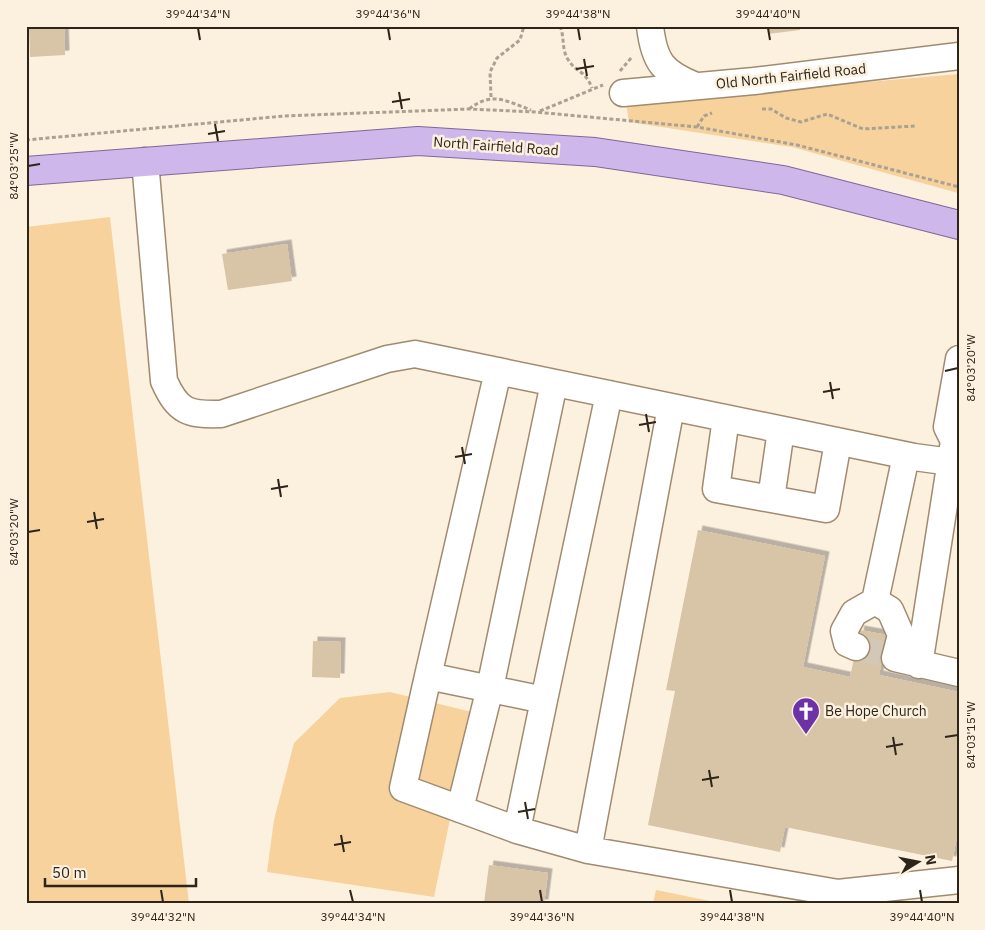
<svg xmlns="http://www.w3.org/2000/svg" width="985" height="930" viewBox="0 0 985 930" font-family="'IBM Plex Sans',sans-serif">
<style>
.green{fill:#f8d29d}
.building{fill:#d8c4a7;filter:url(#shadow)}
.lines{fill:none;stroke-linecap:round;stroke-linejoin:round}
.minor-tunnel{stroke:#d3c7b7;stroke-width:26;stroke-dasharray:26 13;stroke-linecap:butt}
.minor-casing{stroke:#9f8c70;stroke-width:29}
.major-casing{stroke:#806699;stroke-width:30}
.path{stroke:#aba192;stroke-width:3;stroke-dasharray:4 2.5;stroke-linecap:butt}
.minor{stroke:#fff;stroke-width:26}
.major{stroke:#ceb8eb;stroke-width:28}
.ticks{fill:none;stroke:#2d251a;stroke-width:2}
.labels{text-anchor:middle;stroke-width:5;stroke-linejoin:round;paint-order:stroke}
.street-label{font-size:14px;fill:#2d251a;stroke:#fcf0de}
.poi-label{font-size:14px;fill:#2d251a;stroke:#fcf0de;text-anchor:start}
.neatline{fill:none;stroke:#2d251a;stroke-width:2}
.ticks-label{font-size:12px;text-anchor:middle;fill:#2d251a}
</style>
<defs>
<filter id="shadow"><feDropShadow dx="4.5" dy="-4.5" stdDeviation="0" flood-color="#0004"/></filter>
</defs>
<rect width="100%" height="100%" fill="#fcf0de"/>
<path class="green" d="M959 74 958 193 792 147 629 122 626 103Z
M110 217 189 904H26V227Z
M390 692 472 712 434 897 267 872 274 820 294 743 340 698Z
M656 890 725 904H653Z"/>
<path class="building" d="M29 26H64L65 55 30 57Z
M768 26H799L800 30 768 34Z
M287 244 292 281 228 290 222 254Z
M698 530 825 556 803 667 850 677 860 630 887 635 879 675 959 692V828L952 861 785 827 780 852 648 825 675 691 666 690Z
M313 641 341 642 340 678 312 677Z
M489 865 548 873 544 904 484 903Z"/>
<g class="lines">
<path class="minor-tunnel" d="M856 647 883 654"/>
<g class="minor-casing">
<path id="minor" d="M650 26C654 62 663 73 696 86
M623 93 754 81 959 56
M145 161 164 381C178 412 188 415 221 414L387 359 415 354 914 457 951 462
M498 371 428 676 544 700 517 830 588 850 838 893 959 880
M726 418 716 489 826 509 838 442
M906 456 875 601 890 610 901 635 895 658 959 673
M771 499 781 430
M856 647 847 643 844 631 854 613 875 601
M919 665 954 441 947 427 959 359
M428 676 403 788 517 830
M544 700 609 394
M460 809 490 688 554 383
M588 850 671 407"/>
</g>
<g class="major-casing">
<path id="major" d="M26 171 418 141 595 152 783 180 959 225"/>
</g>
<path class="path" d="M560 26C565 38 561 50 569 61 577 73 585 70 592 88
M620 71 632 57
M491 97 490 72 497 58 520 40 524 26
M469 109C492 91 506 101 531 110
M762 109H771L786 118 801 122 827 114 863 129 915 126
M540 111 603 85
M697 127 704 116 712 113
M26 140 284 116 469 109 535 112 697 127 797 145 959 187"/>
<use href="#minor" class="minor"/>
<use href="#major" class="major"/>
</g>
<path class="ticks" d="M198 28 200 40M388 28 390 40M578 28 580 40M768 28 770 40M584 59 587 76M576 69 594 66M399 92 402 109M392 102 410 99M215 124 218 141M208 134 225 131M28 166 40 164M945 371 958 368M830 382 833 399M823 392 840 389M646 414 649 432M639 425 656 422M462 447 465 464M455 457 472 454M278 479 281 497M271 489 288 486M94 512 97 529M87 522 104 519M28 532 40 530M893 737 896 755M945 737 958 735M886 747 903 744M709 770 712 787M702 780 719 777M525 802 528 819M518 812 535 809M341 835 344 852M334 845 351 842M161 890 163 902M350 890 353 902M540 890 542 902M730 890 732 902M920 890 922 902"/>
<defs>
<g id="church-pin" transform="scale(1.4375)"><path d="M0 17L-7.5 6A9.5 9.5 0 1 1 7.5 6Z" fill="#6e32a7" stroke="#fcf0de"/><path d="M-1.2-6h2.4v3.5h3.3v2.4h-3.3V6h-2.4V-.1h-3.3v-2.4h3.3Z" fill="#fff"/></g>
</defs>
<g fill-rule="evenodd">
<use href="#church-pin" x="806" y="711"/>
</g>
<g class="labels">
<g class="street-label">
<text transform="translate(791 76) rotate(-6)" y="5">Old North Fairfield Road</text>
<text transform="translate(496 146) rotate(4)" y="5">North Fairfield Road</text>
</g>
<g class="poi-label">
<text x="825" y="716">Be Hope Church</text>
</g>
</g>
<rect width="985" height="930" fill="none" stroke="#fcf0de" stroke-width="55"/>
<g transform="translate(918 862) rotate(80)" stroke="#fcf0de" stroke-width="4" paint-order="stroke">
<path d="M0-4L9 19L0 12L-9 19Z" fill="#2d251a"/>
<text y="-8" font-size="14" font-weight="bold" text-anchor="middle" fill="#2d251a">N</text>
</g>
<path d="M45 878v8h151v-8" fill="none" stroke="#2d251a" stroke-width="2.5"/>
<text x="52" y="878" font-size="15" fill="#2d251a" stroke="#fcf0de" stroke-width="4" paint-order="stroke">50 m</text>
<rect x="28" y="28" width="930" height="874" class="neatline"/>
<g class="ticks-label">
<text x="198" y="18">39°44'34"N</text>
<text x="388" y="18">39°44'36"N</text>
<text x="578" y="18">39°44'38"N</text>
<text x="768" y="18">39°44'40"N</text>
<text transform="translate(14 166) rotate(-90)" y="4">84°03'25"W</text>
<text transform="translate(971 368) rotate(-90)" y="4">84°03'20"W</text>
<text transform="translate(14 532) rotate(-90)" y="4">84°03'20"W</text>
<text transform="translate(971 735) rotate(-90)" y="4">84°03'15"W</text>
<text x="163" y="921">39°44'32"N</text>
<text x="353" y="921">39°44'34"N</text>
<text x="542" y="921">39°44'36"N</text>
<text x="732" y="921">39°44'38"N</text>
<text x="922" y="921">39°44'40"N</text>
</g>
</svg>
